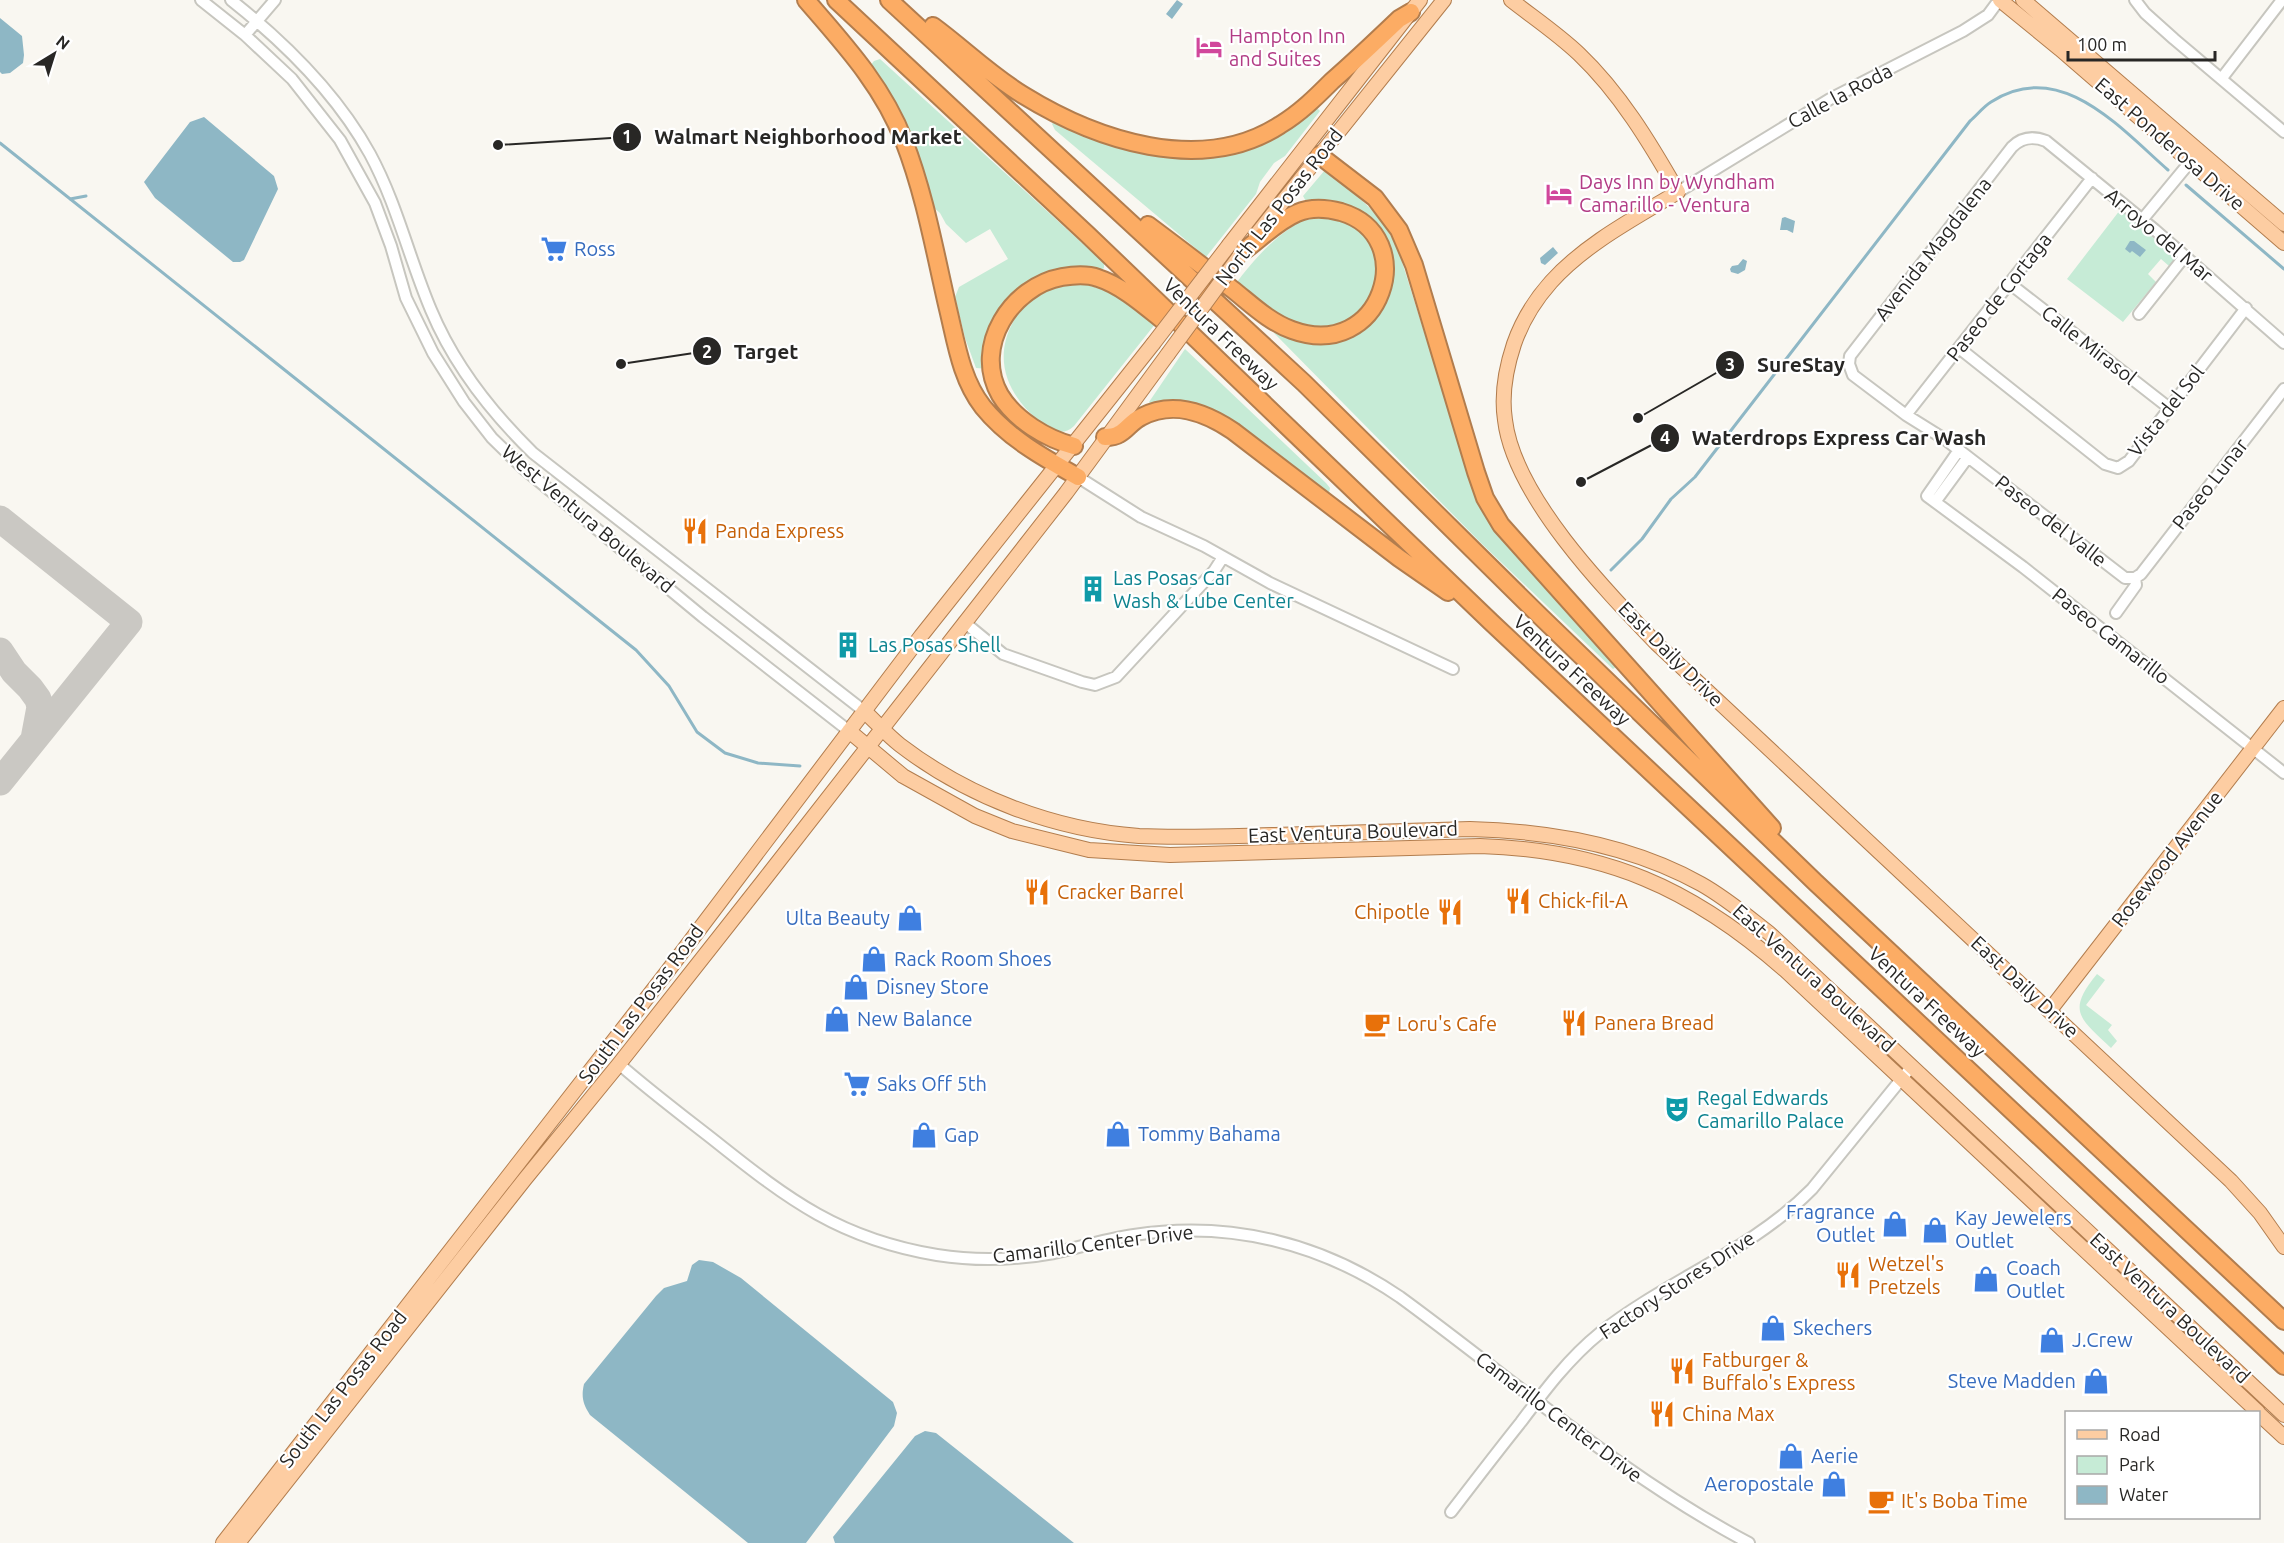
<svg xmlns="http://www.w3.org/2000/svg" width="2284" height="1543" viewBox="0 0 2284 1543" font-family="Ubuntu,sans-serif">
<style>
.green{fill:#c6ebd6}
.water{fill:#8eb7c5}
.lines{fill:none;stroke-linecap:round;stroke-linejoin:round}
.stream{stroke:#8eb7c5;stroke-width:3}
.taxiway{stroke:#cac8c3;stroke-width:27}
.minor-casing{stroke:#c7c6bf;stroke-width:14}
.major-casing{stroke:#b27d4e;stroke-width:16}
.highway-casing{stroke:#b27d4e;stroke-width:20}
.minor{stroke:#fff;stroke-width:10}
.major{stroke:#fdcda2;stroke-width:14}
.highway{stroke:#fcac64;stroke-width:16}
.major-bridge-casing{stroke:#b27d4e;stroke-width:16;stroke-linecap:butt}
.major-bridge{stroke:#fdcda2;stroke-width:14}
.labels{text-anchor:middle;stroke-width:4.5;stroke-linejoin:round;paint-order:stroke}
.hotel-label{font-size:20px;fill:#b23c85;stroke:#fff;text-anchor:start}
.street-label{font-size:20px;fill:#282725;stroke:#fff}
.shop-label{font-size:20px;fill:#366cbe;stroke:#fff;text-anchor:start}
.food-label{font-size:20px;fill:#c56008;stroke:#fff;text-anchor:start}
.culture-label{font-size:20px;fill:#0d838f;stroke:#fff;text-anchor:start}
.leader{fill:none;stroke:#282725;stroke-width:2}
.callout-dot{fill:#282725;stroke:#fff;stroke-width:2}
.mark-label{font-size:18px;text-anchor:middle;font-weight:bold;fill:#fff}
.callout-label{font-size:21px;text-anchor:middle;font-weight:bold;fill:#282725;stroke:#fff;stroke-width:4.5;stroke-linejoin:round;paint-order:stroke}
</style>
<rect width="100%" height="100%" fill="#f9f7f1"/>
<path class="green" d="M880 59 1104 263V268L1098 273 1020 289 989 369 976 368 965 338 955 297 959 287 1008 259 990 229 966 243 946 224 940 213 933 207 901 113 870 66 874 61Z
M1316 107 1320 111 1285 156 1274 163 1260 182 1256 194 1206 257 1055 130 1052 124 1055 120 1192 157Z
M1325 170C1358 197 1379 210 1398 249L1470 478 1619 665 1613 669 1481 543 1274 333 1278 328 1317 338 1384 302 1392 275 1389 258 1366 216 1361 212 1343 204 1307 203 1303 196Z
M2120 210 2176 257 2169 266 2161 259 2148 274 2156 282 2123 322 2067 279Z
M1312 216C1320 216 1329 215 1336 217 1409 236 1379 351 1294 322 1272 315 1254 297 1237 282 1255 258 1276 235 1303 220L1302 218Z
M1068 283 1091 284 1115 294 1156 323 1074 426C1061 438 1050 429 1038 420 1007 394 993 359 1013 322 1017 314 1023 305 1030 300 1042 292 1055 288 1068 283Z
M1185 349 1326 483 1330 488 1329 493 1327 494 1235 425 1154 406 1149 402Z
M2097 974 2105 980 2086 1005 2112 1025 2108 1030 2117 1041 2111 1048C2080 1018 2066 1012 2097 974Z"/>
<path class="water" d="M1177 0 1183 4 1172 19 1166 14Z
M0 18 22 36 24 55 23 63 10 73 2 74 0 72Z
M204 117 274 176 278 189 244 260 240 262H233L155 198 144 182 190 122Z
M1785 217 1795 221 1793 233 1787 230H1780L1782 218Z
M2130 241H2134L2146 250 2140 257 2132 251 2130 253 2125 249Z
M1553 247 1558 253 1545 265 1541 263 1540 258Z
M1743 259 1747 261 1745 270 1738 274 1731 272 1730 269 1732 266 1738 265Z
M699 1260 713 1262 741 1278 893 1402 897 1413 894 1426 806 1543H748L590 1415C583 1404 581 1397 584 1384L656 1296 664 1288 687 1281 692 1265Z
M925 1431 936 1433 1074 1543H835L833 1537 915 1436Z"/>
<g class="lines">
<path class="stream" d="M0 143 636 650 669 686 697 732 725 753 758 763 800 766
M2186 185 2284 269
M70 199 86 196
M1611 570 1642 539 1671 499 1695 477 1970 121C1977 115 1983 107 1991 102 2060 57 2120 128 2168 170"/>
<path class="taxiway" d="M0 519 129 622 0 782
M0 651 14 672 30 688 38 699 40 707 34 739"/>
<g class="minor-casing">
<path id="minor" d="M201 0 245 35 292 79 340 140 375 203 391 246 406 298 433 353 464 402 492 438 523 468 703 617 849 731
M231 0C284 42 337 94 370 154 397 204 409 258 431 310 454 365 491 412 533 453L864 711
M2135 0 2145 13 2174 39 2284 132
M245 35 275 0
M2222 78 2282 0
M1678 192 1830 99 1963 31 1988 15 1999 0
M2142 220 2190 162 2195 160
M2009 283 2168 407
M2139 314 2185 256
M1959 348 2105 464 2118 468 2129 461 2246 308
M1906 415 2092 178
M1959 450 1927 496 2023 567 2284 773
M1078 477 1141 517 1204 546 1270 583 1453 669
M1935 502 1968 457
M2135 578H2125L1946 440 1906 415 1853 375 1849 364 1850 356 2012 147C2022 137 2033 136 2046 141L2155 230 2284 343
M2135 578 2141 574 2284 389
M2116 613 2136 585 2135 578
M964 622 1003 654 1082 682 1095 685 1116 677 1214 571 1223 557
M619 1064C650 1091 683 1116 715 1141 789 1200 840 1239 937 1255 975 1261 1016 1260 1054 1253 1080 1247 1107 1239 1134 1235 1229 1220 1321 1243 1400 1297 1515 1381 1622 1476 1749 1543
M1451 1512C1474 1482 1497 1452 1521 1422 1545 1390 1569 1358 1600 1333 1667 1280 1751 1251 1812 1189L1912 1066"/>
</g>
<g class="major-casing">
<path id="major" d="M1511 0C1534 18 1558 34 1579 54 1620 93 1650 143 1678 192 1635 218 1585 244 1551 282 1535 300 1522 321 1514 344 1506 368 1501 394 1505 420 1514 496 1605 590 1657 644L2231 1181 2260 1213 2284 1247
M2000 0 2060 49 2284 243
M2023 0 2284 224
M1256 235 1444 0
M1229 245 1420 0
M864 711C876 722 887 735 900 745 968 797 1054 830 1139 836 1184 838 1230 836 1275 835 1340 833 1405 831 1470 829 1550 831 1631 845 1701 884 1726 898 1747 916 1769 933L2284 1415
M849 731 903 776 975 816 1012 831 1089 850 1170 855 1480 846C1605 850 1692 888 1785 970L2258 1412
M2050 1010 2284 708
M2258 1413 2284 1437
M223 1543 667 972 921 636 1153 344
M238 1543 525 1179 619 1064 764 880 1066 493 1168 354"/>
</g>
<g class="highway-casing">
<path id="highway" d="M806 0C844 44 883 86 904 141 925 195 935 253 948 309 956 342 961 379 983 407 1008 438 1044 458 1078 477
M836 0 1088 235 1491 622 2284 1366
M889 0 1304 383 1539 615 1815 882 2284 1321
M933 26C963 48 990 75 1023 95 1096 140 1201 176 1280 125 1300 113 1316 97 1332 81 1355 61 1377 40 1399 19L1411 12
M1319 155 1375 198 1399 230 1414 265 1476 472 1485 498 1501 525 1772 828
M1148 225C1176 246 1204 267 1232 289 1250 303 1269 322 1292 330 1382 363 1422 236 1341 212 1326 208 1311 207 1297 213 1278 221 1261 238 1245 250
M1105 437C1109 437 1116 436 1119 434 1127 430 1132 421 1141 417 1173 400 1205 412 1233 431L1399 558 1448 592
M1074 446C1047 439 1015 420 1000 395 972 346 1012 286 1062 277 1074 275 1087 274 1098 278 1123 286 1146 307 1166 323"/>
</g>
<use href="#minor" class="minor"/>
<use href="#major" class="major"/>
<use href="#highway" class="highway"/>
<g class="major-bridge-casing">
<path id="major-bridge" d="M1153 344 1229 245
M1168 354 1239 257"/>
</g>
<use href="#major-bridge" class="major-bridge"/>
</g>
<defs>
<g id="hotel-bare" transform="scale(2.07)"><path d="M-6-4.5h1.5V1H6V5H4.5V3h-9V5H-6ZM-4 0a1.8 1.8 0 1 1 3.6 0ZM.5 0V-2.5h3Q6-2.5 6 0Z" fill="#d1479c" stroke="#fff" stroke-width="2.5" paint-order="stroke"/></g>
<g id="supermarket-bare" transform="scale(2.07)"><path d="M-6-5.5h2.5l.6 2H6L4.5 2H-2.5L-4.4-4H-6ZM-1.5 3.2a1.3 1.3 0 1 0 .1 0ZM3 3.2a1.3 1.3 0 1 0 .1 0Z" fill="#3f7fe0" stroke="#fff" stroke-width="2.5" paint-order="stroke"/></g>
<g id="restaurant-bare" transform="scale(2.07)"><path d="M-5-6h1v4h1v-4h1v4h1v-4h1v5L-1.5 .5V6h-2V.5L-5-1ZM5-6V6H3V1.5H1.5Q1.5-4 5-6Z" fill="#e8710a" stroke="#fff" stroke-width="2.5" paint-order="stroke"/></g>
<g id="building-bare" transform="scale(2.07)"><path d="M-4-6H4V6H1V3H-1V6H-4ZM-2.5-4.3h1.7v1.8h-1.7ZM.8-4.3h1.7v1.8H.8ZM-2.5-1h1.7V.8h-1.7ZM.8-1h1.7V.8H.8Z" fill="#0f9aa8" stroke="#fff" stroke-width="2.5" paint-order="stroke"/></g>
<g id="shop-bare" transform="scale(2.07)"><path d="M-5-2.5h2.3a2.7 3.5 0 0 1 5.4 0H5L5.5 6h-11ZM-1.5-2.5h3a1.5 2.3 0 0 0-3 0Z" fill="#3f7fe0" stroke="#fff" stroke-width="2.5" paint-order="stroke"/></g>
<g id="cafe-bare" transform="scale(2.07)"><path d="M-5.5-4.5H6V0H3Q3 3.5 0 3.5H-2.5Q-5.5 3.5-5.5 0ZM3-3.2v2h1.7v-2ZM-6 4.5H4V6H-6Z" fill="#e8710a" stroke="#fff" stroke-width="2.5" paint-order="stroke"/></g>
<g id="theatre-bare" transform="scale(2.07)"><path d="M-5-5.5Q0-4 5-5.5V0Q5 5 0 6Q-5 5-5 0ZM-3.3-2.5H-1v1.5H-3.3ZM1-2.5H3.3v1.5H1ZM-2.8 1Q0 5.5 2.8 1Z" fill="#0f9aa8" stroke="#fff" stroke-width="2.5" paint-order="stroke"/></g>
</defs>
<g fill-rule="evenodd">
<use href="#hotel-bare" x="1209" y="47"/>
<use href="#hotel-bare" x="1559" y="194"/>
<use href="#supermarket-bare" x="554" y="249"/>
<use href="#restaurant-bare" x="695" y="531"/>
<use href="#building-bare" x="1093" y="589"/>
<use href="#building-bare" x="848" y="645"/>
<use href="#restaurant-bare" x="1037" y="892"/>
<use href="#restaurant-bare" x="1518" y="901"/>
<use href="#restaurant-bare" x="1450" y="912"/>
<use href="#shop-bare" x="910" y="918"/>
<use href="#shop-bare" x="874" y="959"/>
<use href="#shop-bare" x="856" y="987"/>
<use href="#shop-bare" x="837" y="1019"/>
<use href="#restaurant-bare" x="1574" y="1023"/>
<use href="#cafe-bare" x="1377" y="1024"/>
<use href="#supermarket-bare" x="857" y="1084"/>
<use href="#theatre-bare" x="1677" y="1109"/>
<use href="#shop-bare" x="1118" y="1134"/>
<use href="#shop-bare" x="924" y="1135"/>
<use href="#shop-bare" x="1895" y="1224"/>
<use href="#shop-bare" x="1935" y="1230"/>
<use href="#restaurant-bare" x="1848" y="1275"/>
<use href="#shop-bare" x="1986" y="1279"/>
<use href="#shop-bare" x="1773" y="1328"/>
<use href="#shop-bare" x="2052" y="1340"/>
<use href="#restaurant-bare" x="1682" y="1371"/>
<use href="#shop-bare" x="2096" y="1381"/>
<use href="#restaurant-bare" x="1662" y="1414"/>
<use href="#shop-bare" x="1791" y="1456"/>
<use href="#shop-bare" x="1834" y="1484"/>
<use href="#cafe-bare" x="1881" y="1501"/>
</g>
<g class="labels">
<g class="hotel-label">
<text x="1229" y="43">Hampton Inn<tspan x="1229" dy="23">and Suites</tspan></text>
<text x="1579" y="189">Days Inn by Wyndham<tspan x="1579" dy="23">Camarillo - Ventura</tspan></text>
</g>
<g class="street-label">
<text transform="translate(1840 96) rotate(-28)" y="7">Calle la Roda</text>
<text transform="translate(2170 144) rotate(41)" y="7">East Ponderosa Drive</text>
<text transform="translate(1279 207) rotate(-52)" y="7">North Las Posas Road</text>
<text transform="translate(2159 235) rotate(40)" y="7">Arroyo del Mar</text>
<text transform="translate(1933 249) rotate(-52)" y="7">Avenida Magdalena</text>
<text transform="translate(1999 297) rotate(-52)" y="7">Paseo de Cortaga</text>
<text transform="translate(1221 334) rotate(44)" y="7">Ventura Freeway</text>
<text transform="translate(2089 345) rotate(38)" y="7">Calle Mirasol</text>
<text transform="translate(2166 411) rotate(-52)" y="7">Vista del Sol</text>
<text transform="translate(2210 484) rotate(-52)" y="7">Paseo Lunar</text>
<text transform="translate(588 519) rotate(40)" y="7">West Ventura Boulevard</text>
<text transform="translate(2051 521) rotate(38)" y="7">Paseo del Valle</text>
<text transform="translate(2111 636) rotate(38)" y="7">Paseo Camarillo</text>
<text transform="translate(1671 654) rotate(45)" y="7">East Daily Drive</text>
<text transform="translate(1572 670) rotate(43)" y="7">Ventura Freeway</text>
<text transform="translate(1353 832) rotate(-2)" y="7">East Ventura Boulevard</text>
<text transform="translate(2167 859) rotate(-52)" y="7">Rosewood Avenue</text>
<text transform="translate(1814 978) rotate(42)" y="7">East Ventura Boulevard</text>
<text transform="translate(2025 987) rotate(43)" y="7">East Daily Drive</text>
<text transform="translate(1927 1002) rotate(43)" y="7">Ventura Freeway</text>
<text transform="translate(641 1004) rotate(-53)" y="7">South Las Posas Road</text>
<text transform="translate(1093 1244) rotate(-7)" y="7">Camarillo Center Drive</text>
<text transform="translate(1677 1285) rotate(-33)" y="7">Factory Stores Drive</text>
<text transform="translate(2170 1308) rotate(43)" y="7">East Ventura Boulevard</text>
<text transform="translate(343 1389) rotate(-52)" y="7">South Las Posas Road</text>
<text transform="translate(1559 1417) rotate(37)" y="7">Camarillo Center Drive</text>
</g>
<g class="shop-label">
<text x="574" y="256">Ross</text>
<text x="890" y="925" text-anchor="end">Ulta Beauty</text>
<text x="894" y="966">Rack Room Shoes</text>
<text x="876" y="994">Disney Store</text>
<text x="857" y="1026">New Balance</text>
<text x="877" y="1091">Saks Off 5th</text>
<text x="1138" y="1141">Tommy Bahama</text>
<text x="944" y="1142">Gap</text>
<text x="1875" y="1219" text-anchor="end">Fragrance<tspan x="1875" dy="23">Outlet</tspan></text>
<text x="1955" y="1225">Kay Jewelers<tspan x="1955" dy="23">Outlet</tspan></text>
<text x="2006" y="1275">Coach<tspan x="2006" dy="23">Outlet</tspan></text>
<text x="1793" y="1335">Skechers</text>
<text x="2072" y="1347">J.Crew</text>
<text x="2076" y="1388" text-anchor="end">Steve Madden</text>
<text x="1811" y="1463">Aerie</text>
<text x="1814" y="1491" text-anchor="end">Aeropostale</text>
</g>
<g class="food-label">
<text x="715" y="538">Panda Express</text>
<text x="1057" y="899">Cracker Barrel</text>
<text x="1538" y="908">Chick-fil-A</text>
<text x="1430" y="919" text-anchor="end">Chipotle</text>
<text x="1594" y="1030">Panera Bread</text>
<text x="1397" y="1031">Loru's Cafe</text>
<text x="1868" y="1271">Wetzel's<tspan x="1868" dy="23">Pretzels</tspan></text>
<text x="1702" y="1367">Fatburger &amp;<tspan x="1702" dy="23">Buffalo's Express</tspan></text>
<text x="1682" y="1421">China Max</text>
<text x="1901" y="1508">It's Boba Time</text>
</g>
<g class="culture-label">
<text x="1113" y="585">Las Posas Car<tspan x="1113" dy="23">Wash &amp; Lube Center</tspan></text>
<text x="868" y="652">Las Posas Shell</text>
<text x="1697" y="1105">Regal Edwards<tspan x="1697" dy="23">Camarillo Palace</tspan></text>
</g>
</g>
<path class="leader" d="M498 145L627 137M621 364L707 351M1638 418L1730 365M1581 482L1665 438"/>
<g class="callout-dot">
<circle cx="498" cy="145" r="6"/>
<circle cx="621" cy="364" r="6"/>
<circle cx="1638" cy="418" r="6"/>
<circle cx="1581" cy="482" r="6"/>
<circle cx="627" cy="137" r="15"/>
<circle cx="707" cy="351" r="15"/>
<circle cx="1730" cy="365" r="15"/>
<circle cx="1665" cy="438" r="15"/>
</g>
<g class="mark-label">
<text x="627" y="143">1</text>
<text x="707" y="358">2</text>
<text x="1730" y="371">3</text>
<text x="1665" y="444">4</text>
</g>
<g class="callout-label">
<text x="808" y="144">Walmart Neighborhood Market</text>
<text x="766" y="359">Target</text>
<text x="1801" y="372">SureStay</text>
<text x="1839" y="445">Waterdrops Express Car Wash</text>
</g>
<rect x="2065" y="1411" width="195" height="108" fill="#ffffff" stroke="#a9a9a8" stroke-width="1.5"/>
<rect x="2077" y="1430" width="30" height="9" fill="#fdcda2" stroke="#a9a9a8" stroke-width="1.5"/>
<text x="2119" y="1441" font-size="18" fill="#282725">Road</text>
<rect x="2077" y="1456" width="30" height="18" fill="#c6ebd6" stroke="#a9a9a8" stroke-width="1.5"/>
<text x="2119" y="1471" font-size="18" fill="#282725">Park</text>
<rect x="2077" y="1486" width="30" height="18" fill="#8eb7c5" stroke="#a9a9a8" stroke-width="1.5"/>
<text x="2119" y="1501" font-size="18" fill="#282725">Water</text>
<g transform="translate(54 54) rotate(38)" stroke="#ffffff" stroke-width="4.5" paint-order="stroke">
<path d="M0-4.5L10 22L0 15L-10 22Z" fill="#282725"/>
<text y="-9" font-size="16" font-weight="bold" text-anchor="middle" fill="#282725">N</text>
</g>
<path d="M2068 51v9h147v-9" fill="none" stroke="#282725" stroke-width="3"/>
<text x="2077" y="51" font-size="18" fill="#282725" stroke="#ffffff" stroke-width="4.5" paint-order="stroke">100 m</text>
</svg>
